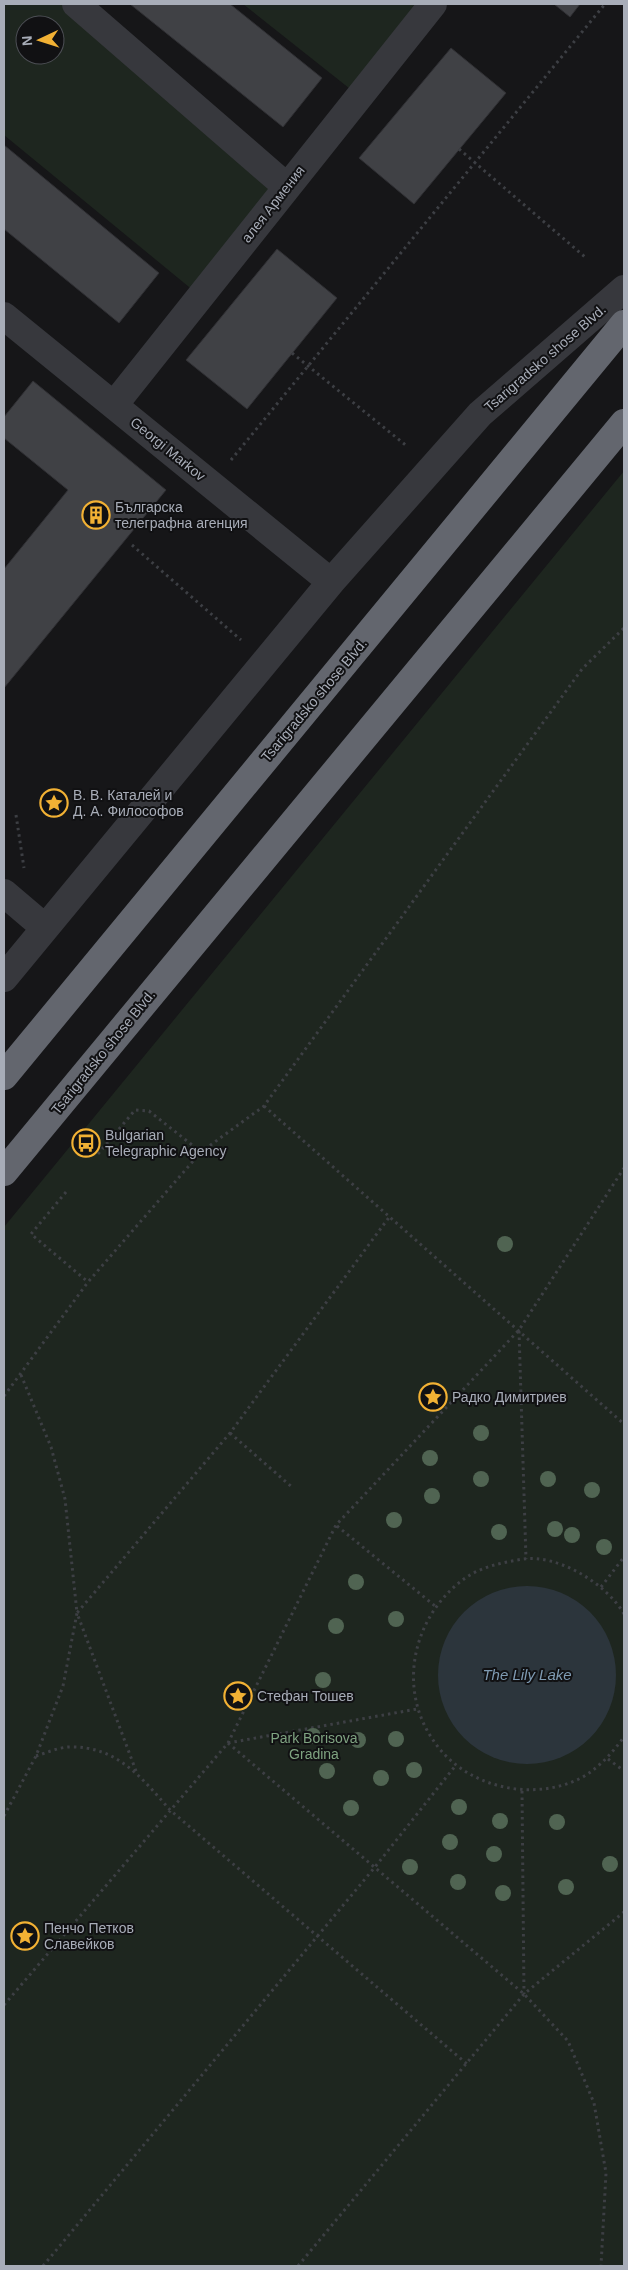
<svg xmlns="http://www.w3.org/2000/svg" width="628" height="2270" font-family="Helvetica,sans-serif">
  <style>
    .green { fill: #1e261f; fill-rule: evenodd }
    .water { fill: #2c353c }
    .building { fill: #404145; stroke: #303034 }
    .lines { fill: none; stroke-linecap: round; stroke-linejoin: round }
    .path { stroke: #3d3f44; stroke-width: 3; stroke-dasharray: 2.5 4; stroke-linecap: butt }
    .street { stroke: #37383d; stroke-width: 28 }
    .highway { stroke: #63666e; stroke-width: 28 }
    .tree { fill: #506452 }
    .labels { text-anchor: middle; stroke-width: 4; stroke-linejoin: round; paint-order: stroke }
    .street-label { font-size: 14px; fill: #a8adb8; stroke: #111113 }
    .poi-label { font-size: 14px; fill: #a8adb8; stroke: #111113; text-anchor: start }
    .park-label { font-size: 14px; fill: #7fa381; stroke: #111113 }
    .water-label { font-size: 15px; font-style: italic; fill: #7f9bb3; stroke: #111113 }
  </style>
  <rect width="100%" height="100%" fill="#161618"/>
  <path class="green" d="M4,4h72l211,183 -87,109 -196,-161zM25,25h30v30h-30z
    M243,4h190l-74,92z
    M624,471v1795h-620v-1039z"/>
  <path class="water" d="M438 1675a89 89 0 1 1 178 0a89 89 0 1 1-178 0Z"/>
  <path class="building" d="M130,4h100l92,74 -39,49z
    M554,4h26l-10,13z
    M451,48l55,45 -92,111 -55,-46z
    M4,145l155,128 -40,50 -115,-94z
    M277,249l60,49 -90,111 -61,-49z
    M33,381l133,109 -162,198v-119l64,-79 -64,-52v-21z"/>
  <g class="lines">
    <path class="path" d="M459,149l126,108
      M292,353l116,94
      M231,460l374,-456
      M132,545l109,95
      M16,815l8,53
      M264,1106l360,318
      M98,1154l37,-44 14,1 52,41
      M66,1192l-35,42 57,48
      M519,1331l7,228
      M4,1396l84,-114 113,-130 63,-46 318,-437 42,-41
      M230,1433l63,55
      M337,1526l98,80
      M601,1587l23,-30
      M624,1614c-17,-30 -66,-60 -101,-55 -23,4 -45,8 -63,23 -48,38 -62,107 -27,158 31,47 98,63 148,38 18,-10 31,-25 43,-41
      M228,1743l296,251 44,47 26,62 12,70 -5,93
      M228,1743l189,-34
      M36,1756c10,-3 23,-9 34,-9 47,-1 72,31 100,63l297,254
      M608,1759l16,12
      M136,1771l-59,-158 153,-180 160,-217
      M522,1791l2,203
      M4,1816l32,-60 27,-70 14,-73 -12,-114 -14,-52 -30,-72
      M4,2005l224,-262 108,-218 183,-195 105,-162
      M43,2266l332,-399 81,-102
      M298,2266l226,-272 100,-82"/>
    <path class="street" d="M76,4l211,183
      M4,316l327,266
      M114,405l319,-401
      M4,893l40,34
      M4,978l327,-396 149,-168 144,-125"/>
    <path class="highway" d="M4,1076l620,-752
      M4,1172l620,-749"/>
  </g>
  <g class="tree">
    <circle cx="505" cy="1244" r="8"/>
    <circle cx="481" cy="1433" r="8"/>
    <circle cx="430" cy="1458" r="8"/>
    <circle cx="481" cy="1479" r="8"/>
    <circle cx="548" cy="1479" r="8"/>
    <circle cx="592" cy="1490" r="8"/>
    <circle cx="432" cy="1496" r="8"/>
    <circle cx="394" cy="1520" r="8"/>
    <circle cx="555" cy="1529" r="8"/>
    <circle cx="499" cy="1532" r="8"/>
    <circle cx="572" cy="1535" r="8"/>
    <circle cx="604" cy="1547" r="8"/>
    <circle cx="356" cy="1582" r="8"/>
    <circle cx="396" cy="1619" r="8"/>
    <circle cx="336" cy="1626" r="8"/>
    <circle cx="323" cy="1680" r="8"/>
    <circle cx="313" cy="1736" r="8"/>
    <circle cx="396" cy="1739" r="8"/>
    <circle cx="358" cy="1740" r="8"/>
    <circle cx="414" cy="1770" r="8"/>
    <circle cx="327" cy="1771" r="8"/>
    <circle cx="381" cy="1778" r="8"/>
    <circle cx="459" cy="1807" r="8"/>
    <circle cx="351" cy="1808" r="8"/>
    <circle cx="500" cy="1821" r="8"/>
    <circle cx="557" cy="1822" r="8"/>
    <circle cx="450" cy="1842" r="8"/>
    <circle cx="494" cy="1854" r="8"/>
    <circle cx="610" cy="1864" r="8"/>
    <circle cx="410" cy="1867" r="8"/>
    <circle cx="458" cy="1882" r="8"/>
    <circle cx="566" cy="1887" r="8"/>
    <circle cx="503" cy="1893" r="8"/>
  </g>
  <defs>
    <g id="building-ring" transform="scale(1.4375)"><circle r="9.5" fill="#111113" stroke="#f2b134" stroke-width="1.5"/><path d="M-4-6H4V6H1V3H-1V6H-4ZM-2.5-4.3h1.7v1.8h-1.7ZM.8-4.3h1.7v1.8H.8ZM-2.5-1h1.7V.8h-1.7ZM.8-1h1.7V.8H.8Z" fill="#f2b134"/></g>
    <g id="sight-ring" transform="scale(1.4375)"><circle r="9.5" fill="#111113" stroke="#f2b134" stroke-width="1.5"/><path d="M0-6L1.8-2.2L6-1.7L2.9 1.2L3.7 5.4L0 3.3L-3.7 5.4L-2.9 1.2L-6-1.7L-1.8-2.2Z" fill="#f2b134"/></g>
    <g id="bus-ring" transform="scale(1.4375)"><circle r="9.5" fill="#111113" stroke="#f2b134" stroke-width="1.5"/><path d="M-5-6H5V4H4V6H2V4H-2V6H-4V4H-5ZM-3.5-4V0h7V-4ZM-3.5 1.2v1.5H-2V1.2ZM2 1.2v1.5H3.5V1.2Z" fill="#f2b134"/></g>
  </defs>
  <g fill-rule="evenodd">
    <use href="#building-ring" x="96" y="515"/>
    <use href="#sight-ring" x="54" y="803"/>
    <use href="#bus-ring" x="86" y="1143"/>
    <use href="#sight-ring" x="433" y="1397"/>
    <use href="#sight-ring" x="238" y="1696"/>
    <use href="#sight-ring" x="25" y="1936"/>
  </g>
  <g class="labels">
    <g class="street-label">
      <text transform="translate(273 204) rotate(-52)" y="5">алея Армения</text>
      <text transform="translate(545 358) rotate(-41)" y="5">Tsarigradsko shose Blvd.</text>
      <text transform="translate(168 449) rotate(39)" y="5">Georgi Markov</text>
      <text transform="translate(314 700) rotate(-50)" y="5">Tsarigradsko shose Blvd.</text>
      <text transform="translate(103 1052) rotate(-51)" y="5">Tsarigradsko shose Blvd.</text>
    </g>
    <g class="poi-label">
      <text x="115" y="512">Българска<tspan x="115" dy="16">телеграфна агенция</tspan></text>
      <text x="73" y="800">В. В. Каталей и<tspan x="73" dy="16">Д. А. Философов</tspan></text>
      <text x="105" y="1140">Bulgarian<tspan x="105" dy="16">Telegraphic Agency</tspan></text>
      <text x="452" y="1402">Радко Димитриев</text>
      <text x="257" y="1701">Стефан Тошев</text>
      <text x="44" y="1933">Пенчо Петков<tspan x="44" dy="16">Славейков</tspan></text>
    </g>
    <g class="park-label">
      <text x="314" y="1743">Park Borisova<tspan x="314" dy="16">Gradina</tspan></text>
    </g>
    <g class="water-label">
      <text x="527" y="1680">The Lily Lake</text>
    </g>
  </g>
  <rect width="628" height="2270" fill="none" stroke="#a8adb8" stroke-width="10"/>
  <g transform="translate(40 40) rotate(266)"><circle r="24" fill="#111113" stroke="#4d4f55"/>
  <path d="M0-4L9 19L0 12L-9 19Z" fill="#f2b134"/>
  <text y="-8" font-size="14" font-weight="bold" text-anchor="middle" fill="#a8adb8">N</text>
  </g>
</svg>
